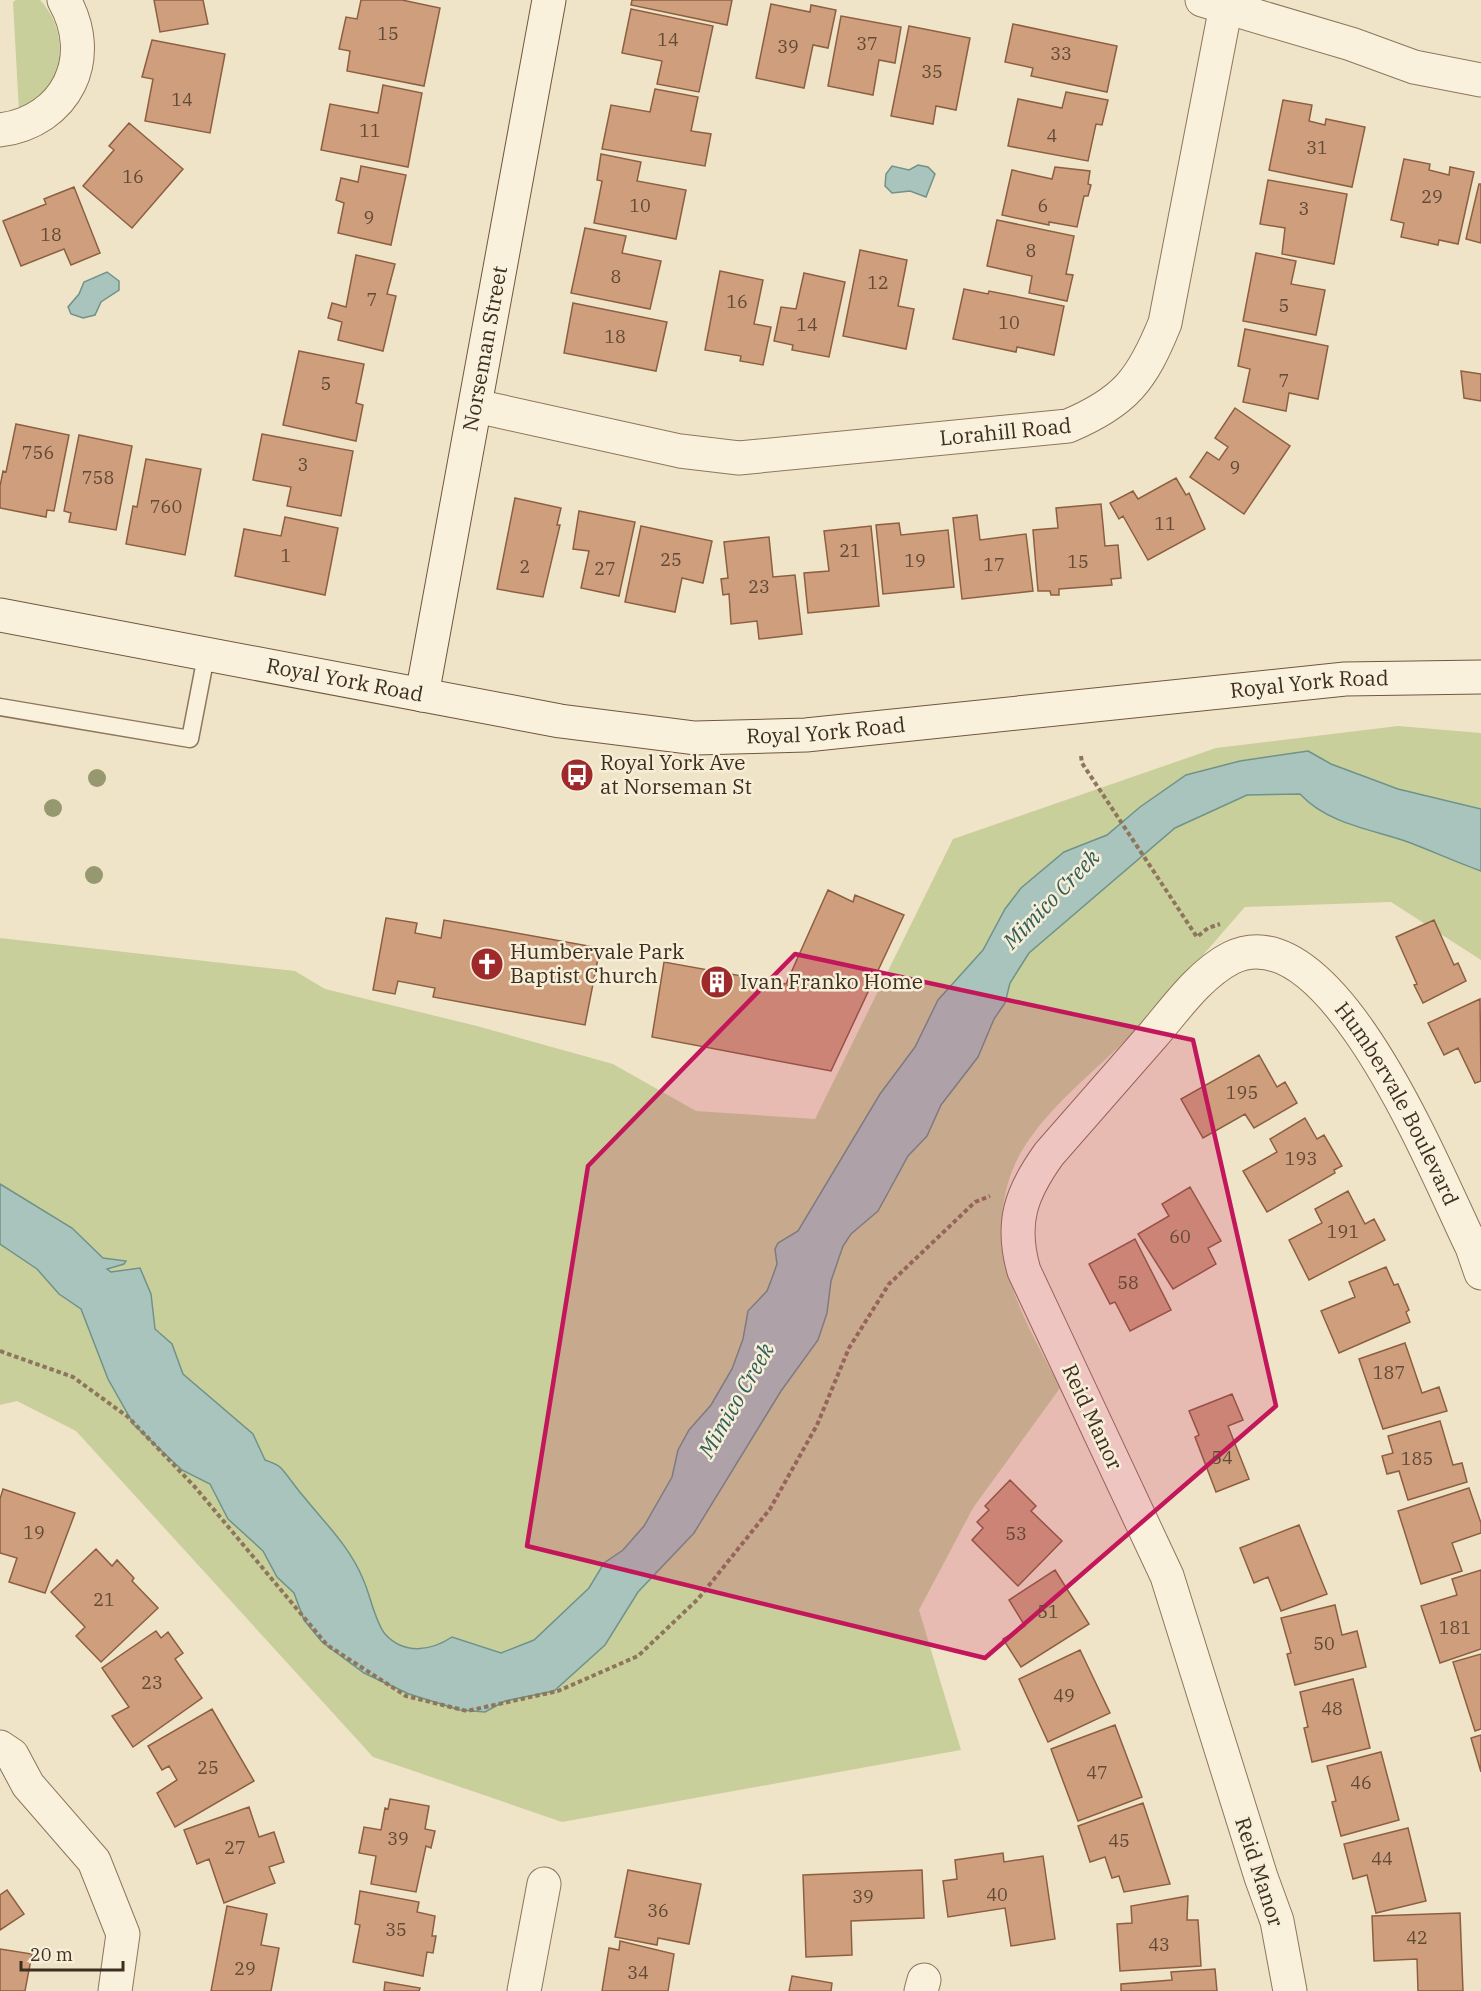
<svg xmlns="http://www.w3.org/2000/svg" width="1481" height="1991" font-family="'IBM Plex Serif',serif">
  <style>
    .green { fill: #c9cf9b }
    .water { fill: #a9c4bc; stroke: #6f938a; stroke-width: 1.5 }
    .building { fill: #cf9f7d; stroke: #8d5f41; stroke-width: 1.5 }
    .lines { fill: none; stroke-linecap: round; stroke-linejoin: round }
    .lane-casing { stroke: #8d765c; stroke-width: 19 }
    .street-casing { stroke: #8d765c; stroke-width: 35 }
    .secondary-casing { stroke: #6f573f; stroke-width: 35 }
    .path { stroke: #8d765c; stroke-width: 4; stroke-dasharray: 4.5 3; stroke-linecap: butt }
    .lane { stroke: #faf1dc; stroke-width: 16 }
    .street { stroke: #faf1dc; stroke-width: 33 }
    .secondary { stroke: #faf1dc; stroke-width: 33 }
    .tree { fill: #96986f }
    .marked { fill: #c2185b; fill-opacity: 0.2; stroke: #c2185b; stroke-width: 4.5; stroke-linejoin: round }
    .labels { text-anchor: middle; stroke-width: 5; stroke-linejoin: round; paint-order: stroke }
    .number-label { font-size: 18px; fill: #624a37 }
    .street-label { font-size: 21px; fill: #3d2e20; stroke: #f7eed8 }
    .poi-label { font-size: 21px; fill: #3d2e20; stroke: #f7eed8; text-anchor: start }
    .water-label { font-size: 22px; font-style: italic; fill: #2f5d5a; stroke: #f7eed8 }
  </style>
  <rect width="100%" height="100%" fill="#f0e4c8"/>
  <path class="green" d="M16,0h24c26,27 27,72 -1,98 -6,6 -14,10 -20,14l-6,-110z
    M1398,726l83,7v227l-90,-58 -146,5c-37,42 -73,85 -112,126 -40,41 -105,88 -123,144 -9,25 -10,61 -4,86 9,45 34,85 54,125l-87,120 -54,102 42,140 -399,72 -189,-65 -297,-326 -59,-30 -17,4v-467l295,33 30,18 152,37 136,38 83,47 119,8 138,-280 263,-91z"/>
  <path class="water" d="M918,165l10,2 7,7 -9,23 -16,-6 -18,2 -7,-7 1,-12 6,-8 17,4z
    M107,272l12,9v9l-18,12 -6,13 -12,3 -12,-4 -3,-7 11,-13 5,-12z
    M1308,751l23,13 67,25 83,20v62c-25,-9 -49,-20 -73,-29 -38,-13 -80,-18 -108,-48l-53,1 -72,33 -146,125 -19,30 -5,20 -11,16 -16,38 -37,48 -14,31 -19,20 -30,55 -27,23 -8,12 -12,35 -4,32 -9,27 -37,51 -87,142 -56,59 -33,53 -51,46 -49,10 -20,11 -25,-2 -51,-16 -45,-21 -42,-31 -18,-22 -10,-27 -17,-16 -14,-26 -35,-32 -18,-35 -28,-14 -48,-45 -26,-46 -27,-70 -22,-15 -22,-25 -37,-25v-60l72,44 31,30 23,3 -2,3 -17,5 4,3 29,-4 11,26 4,35 17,15 11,30 70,60 12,26c5,2 12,4 16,8 8,9 15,20 23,29 21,26 46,50 59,82 7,15 12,43 22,55 19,21 46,17 67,3l49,16 33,-13 55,-52 15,-25 19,-13 21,-24 28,-49 6,-27 11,-20 22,-25 21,-36 11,-30 5,-28 19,-20 5,-13 5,-14 -2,-15 3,-6 20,-12 82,-137 35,-47 23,-47 45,-50 22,-41 16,-21 43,-36 43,-17 33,-28 46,-32 54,-14z"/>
  <path class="building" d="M154,0h49l5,24 -48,8z
    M361,0h41l38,8 -16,78 -77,-15 3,-20 -11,-2 7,-32 11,2z
    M632,0h100l-5,25 -96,-20z
    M771,4l39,8 1,-7 25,5 -8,38 -15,-3 -9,43 -48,-10z
    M631,9l82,17 -14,66 -42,-8 5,-23 -40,-8z
    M841,16l60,11 -6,36 -16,-3 -6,35 -45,-9z
    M1013,24l104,22 -10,46 -76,-16 2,-8 -28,-6z
    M909,26l61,12 -14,72 -20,-4 -3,18 -42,-8z
    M152,40l73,14 -15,79 -65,-12 8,-42 -11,-2z
    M383,85l39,8 -14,74 -87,-17 9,-46 48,9z
    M655,89l43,8 -7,34 20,3 -6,32 -103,-17 9,-44 39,7z
    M1066,92l42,8 -6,25 -6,-1 -8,37 -80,-15 10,-47 44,9z
    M1283,100l29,5 -3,16 16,4 1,-6 39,8 -13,60 -83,-17z
    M129,123l54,46 -51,59 -49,-42 31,-36 -5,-4z
    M601,154l40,8 -4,19 49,9 -10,49 -82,-16 8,-42 -5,-1z
    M1404,159l26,5 -1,6 20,5 1,-8 24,5 -16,72 -19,-4 -1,5 -37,-8 3,-14 -13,-3z
    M361,166l45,9 -15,70 -53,-12 6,-30 -8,-3 5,-22 17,4z
    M1055,167l35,4 -2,13 3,1 -3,11h-4l-7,31 -28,-5v3l-47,-10 10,-45 40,9z
    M1268,180l79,14 -13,70 -52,-10 3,-26 -25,-4z
    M1479,184h2v59l-15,-4z
    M74,187l26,66 -29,12 -7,-16 -43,17 -18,-45 43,-17 -2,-5z
    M997,220l77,16 -8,38 7,1 -6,26 -38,-8 3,-17 -45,-10z
    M585,228l41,8 -4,17 39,8 -11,48 -79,-16z
    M860,250l47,10 -9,46 16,3 -8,40 -63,-13z
    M1256,253l40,8 -5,23 34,6 -9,45 -73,-14z
    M356,255l39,9 -8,30 9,2 -13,55 -45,-11 4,-18 -14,-4 4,-15 14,4z
    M720,271l43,9 -9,44 17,3 -8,38 -23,-4 1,-5 -36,-6z
    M804,273l41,9 -16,75 -37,-7 1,-5 -19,-4 7,-34 15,2z
    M964,289l24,5 1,-3 75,15 -10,49 -37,-8 -1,5 -63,-13z
    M573,303l94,19 -11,49 -92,-18z
    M1245,329l83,17 -10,53 -29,-6 -3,18 -43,-9 7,-33 -12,-3z
    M299,351l65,13 -8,39 7,2 -7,36 -73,-16z
    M1461,371l20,3v27l-17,-3z
    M1235,408l55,38 -46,68 -54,-37 17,-25 12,8 9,-13 -13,-9z
    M16,424l53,11 -15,76 -7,-1 -1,7 -46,-9v-22l3,-15 3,1z
    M262,434l91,17 -12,65 -54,-10 4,-19 -38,-7z
    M79,435l53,11 -16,84 -47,-8 2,-9 -7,-2z
    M146,459l55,10 -16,86 -59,-11 7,-38 4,1z
    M1176,478l10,17 3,-2 16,36 -57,31 -25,-44 -4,3 -9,-16 23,-12 5,8z
    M515,498l46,10 -4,17h3l-17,72 -46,-8z
    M1101,504l4,42 13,-1 3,33 -10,1 1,6 -53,4v6h-8l-1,-4h-12l-5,-61 25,-2 -2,-20z
    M579,511l56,11 -16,74 -38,-8 8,-37 -16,-2z
    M977,515l3,25 46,-6 7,57 -71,8 -9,-81z
    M285,517l53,11 -13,67 -90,-19 9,-47 37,7z
    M899,523l2,12 47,-5 6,57 -71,7 -7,-69z
    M641,526l71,15 -9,42 -21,-5 -7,34 -50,-10z
    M871,526l8,80 -71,7 -4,-40 25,-2 -5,-40z
    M769,537l4,40 22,-2 7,59 -43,5 -2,-18 -26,3 -2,-30 -6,1 -2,-16 7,-1 -4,-36z
    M828,890l25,12 2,-7 49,20 -73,156 -179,-34 12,-75 122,22z
    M386,918l31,5 -2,10 26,5 3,-18 156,28 -15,77 -152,-28 2,-9 -37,-7 -3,13 -22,-4z
    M1434,920l20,45 4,-2 8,18 -43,22 -9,-18 3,-1 -21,-47z
    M1480,999l1,82 -6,2 -17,-35 -14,7 -16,-32z
    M1259,1055l18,32 8,-5 12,21 -43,25 -9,-14 -42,24 -22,-39z
    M1305,1118l12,21 7,-4 18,31 -8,4 1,3 -68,39 -24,-41 34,-19 -7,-13z
    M1190,1187l31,54 -13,7 8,16 -43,25 -35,-55 31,-18 -7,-12z
    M1348,1191l17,33 9,-5 11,21 -76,40 -20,-40 33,-17 -7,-14z
    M1135,1239l36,71 -41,21 -15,-29 -5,2 -21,-40z
    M1386,1267l8,18 4,-1 11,26 -3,2 4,10 -71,31 -18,-42 34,-14 -6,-15z
    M1405,1343l17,50 17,-6 8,24 -64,18 -24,-70z
    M1232,1394l11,26 -15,6 21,53 -33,13 -21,-55 4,-2 -10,-24z
    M1440,1421l13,44 9,-2 5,19 -59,18 -9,-29 -12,3 -5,-18 11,-3 -5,-17z
    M1010,1480l26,26 -5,5 31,30 -44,45 -46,-46 11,-12 -6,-6 12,-12 -4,-4z
    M1469,1488l12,35v10l-29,10 10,28 -41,13 -23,-73z
    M3,1489l72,24 -30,80 -36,-11 8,-24 -17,-5v-54z
    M1299,1525l28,69 -46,17 -13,-34 -14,6 -14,-35z
    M96,1549l16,17 5,-6 17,18 -2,3 26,27 -57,54 -25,-26 9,-9 -34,-35z
    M1055,1570l34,54 -68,43 -18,-28 22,-13 -16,-26z
    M1481,1570v79l-41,14 -19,-57 36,-11 -5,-16z
    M1335,1605l7,30 15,-4 9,36 -71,18 -8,-31 4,-1 -10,-35z
    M156,1631l5,7 7,-6 15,21 -8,6 27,39 -69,49 -21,-31 17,-9 -27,-39z
    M1080,1650l30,63 -62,29 -29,-63z
    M1481,1654v75l-6,2 -22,-69z
    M1353,1679l17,69 -58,14 -8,-34 4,-1 -8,-35z
    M212,1709l42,72 -79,46 -18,-34 20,-13 -8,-14 -7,4 -14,-24z
    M1115,1725l27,72 -64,24 -27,-72z
    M1481,1735v37l-10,-34z
    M1381,1752l18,68 -58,16 -9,-34 4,-1 -9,-35z
    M390,1799l39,7 -4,23 10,2 -4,17 -5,-2 -10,46 -45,-8 5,-28 -17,-3 5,-26 17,3 4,-22 3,1z
    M1143,1803l27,81 -46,8 -5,-16 -7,2 -7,-21 -15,5 -12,-36z
    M249,1807l10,30 15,-5 10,30 -15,5 6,16 -51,20 -15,-44 -12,5 -13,-34z
    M1408,1828l18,73 -50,12 -9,-38 -14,4 -9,-35z
    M1003,1853l1,9 39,-6 12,83 -44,7 -6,-38 -57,9 -5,-36 14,-2 -2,-19z
    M628,1870l73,14 -12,60 -31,-6 -1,7 -42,-8z
    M922,1870l2,48 -73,3 1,34 -46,2 -3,-82z
    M7,1890l17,24 -24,16v-35z
    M360,1891l59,11 -2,10 18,4 -3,20h4l-3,17 -6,-1 -4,24 -70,-14 7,-37 -5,-1z
    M1188,1896l-1,24h11l3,46 -81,5 -3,-47 15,-1 -1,-17z
    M227,1906l40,8 -6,31 18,3 -8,43h-60z
    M1460,1913l3,78h-45l-1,-32 -43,2 -2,-45z
    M620,1941l54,13 -6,37h-66l7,-43 10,2z
    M0,1949l32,5 -7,37h-25z
    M1215,1969l2,22h-96v-7l51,-4 -1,-8z
    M792,1976l40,7 -1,8h-42z
    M385,1982l35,6 -1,3h-35z"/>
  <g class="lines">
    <g class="lane-casing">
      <path id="lane" d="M0,707l190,32 16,-83"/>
    </g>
    <g class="street-casing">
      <g id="street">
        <path d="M1202,0l149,44 63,23 67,13"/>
        <path d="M0,130c67,-9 97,-72 64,-130"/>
        <path id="s1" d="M476,406l204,45 59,7 329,-32c57,-24 74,-46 97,-103l61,-317"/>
        <path d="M0,1747l12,8 16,30 66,76 29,73 -8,57"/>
        <path d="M524,1991l20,-107"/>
        <path d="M921,1991l3,-11"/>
        <path id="s2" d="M1290,1991l-13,-70 -16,-44 -94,-301 -143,-305c-14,-48 -3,-78 25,-117 35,-40 70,-80 105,-120 22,-26 46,-60 77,-76 102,-50 208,223 241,289l9,26"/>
      </g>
    </g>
    <g class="secondary-casing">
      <g id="secondary">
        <path id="s3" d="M0,615l560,106 135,17 111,-3 539,-56 136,-2"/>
        <path id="s4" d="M422,695l127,-695"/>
      </g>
    </g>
    <path class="path" d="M1081,756l1,7 115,174 11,-9 12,-4
      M0,1351l73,26 55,40 67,70 132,158 79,51 61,15 91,-20 80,-35 60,-57 72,-90 47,-84 32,-77 40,-64 86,-82 15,-6"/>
    <use href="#lane" class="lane"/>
    <use href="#street" class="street"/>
    <use href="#secondary" class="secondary"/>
  </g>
  <g class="tree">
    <circle cx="97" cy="778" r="9"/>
    <circle cx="53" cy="808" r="9"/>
    <circle cx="94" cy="875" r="9"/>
  </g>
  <path class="marked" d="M795,954l398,86 83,366 -291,252 -458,-112 61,-380z"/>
  <defs>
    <g id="bus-disc" transform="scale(1.725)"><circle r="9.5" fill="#9e2a2b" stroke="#f7eed8"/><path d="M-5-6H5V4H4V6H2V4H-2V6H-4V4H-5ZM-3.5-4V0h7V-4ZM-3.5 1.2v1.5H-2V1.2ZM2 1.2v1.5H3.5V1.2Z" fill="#fff"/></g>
    <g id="church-disc" transform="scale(1.725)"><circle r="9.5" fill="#9e2a2b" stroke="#f7eed8"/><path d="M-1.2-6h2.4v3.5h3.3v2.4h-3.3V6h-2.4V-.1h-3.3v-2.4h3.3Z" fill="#fff"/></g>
    <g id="building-disc" transform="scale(1.725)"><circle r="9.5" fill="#9e2a2b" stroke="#f7eed8"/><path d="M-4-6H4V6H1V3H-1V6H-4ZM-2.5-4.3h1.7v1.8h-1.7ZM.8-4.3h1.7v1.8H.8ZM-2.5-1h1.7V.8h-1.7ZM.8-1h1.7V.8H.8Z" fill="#fff"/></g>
  </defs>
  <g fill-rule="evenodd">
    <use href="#bus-disc" x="577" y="775"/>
    <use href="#church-disc" x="487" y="964"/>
    <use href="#building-disc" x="717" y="982"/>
  </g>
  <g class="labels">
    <g class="number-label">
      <text x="388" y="40">15</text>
      <text x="668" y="46">14</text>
      <text x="867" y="50">37</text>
      <text x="788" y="53">39</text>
      <text x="1061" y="60">33</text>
      <text x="932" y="78">35</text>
      <text x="182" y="106">14</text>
      <text x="370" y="137">11</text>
      <text x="1052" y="142">4</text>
      <text x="1317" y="154">31</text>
      <text x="133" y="183">16</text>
      <text x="1432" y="203">29</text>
      <text x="640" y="212">10</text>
      <text x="1043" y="212">6</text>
      <text x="1304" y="215">3</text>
      <text x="369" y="224">9</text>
      <text x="51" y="241">18</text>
      <text x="1031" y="257">8</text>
      <text x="616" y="283">8</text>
      <text x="878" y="289">12</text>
      <text x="372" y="306">7</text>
      <text x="737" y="308">16</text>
      <text x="1284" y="312">5</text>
      <text x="1009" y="329">10</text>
      <text x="807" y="331">14</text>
      <text x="615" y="343">18</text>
      <text x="1284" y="387">7</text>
      <text x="326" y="390">5</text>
      <text x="38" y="459">756</text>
      <text x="303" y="471">3</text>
      <text x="1235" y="474">9</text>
      <text x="98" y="484">758</text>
      <text x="166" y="513">760</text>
      <text x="1165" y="530">11</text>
      <text x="850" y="557">21</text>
      <text x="286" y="562">1</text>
      <text x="671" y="566">25</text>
      <text x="915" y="567">19</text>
      <text x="1078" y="568">15</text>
      <text x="994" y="571">17</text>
      <text x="525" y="573">2</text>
      <text x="605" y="575">27</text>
      <text x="759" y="593">23</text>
      <text x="1242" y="1099">195</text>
      <text x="1301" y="1165">193</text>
      <text x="1343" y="1238">191</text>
      <text x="1180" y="1243">60</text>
      <text x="1128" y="1289">58</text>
      <text x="1389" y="1379">187</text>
      <text x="1222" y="1464">54</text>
      <text x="1417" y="1465">185</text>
      <text x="34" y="1539">19</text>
      <text x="1016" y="1540">53</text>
      <text x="104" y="1606">21</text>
      <text x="1048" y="1618">51</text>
      <text x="1455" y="1634">181</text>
      <text x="1324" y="1650">50</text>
      <text x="152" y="1689">23</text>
      <text x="1064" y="1702">49</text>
      <text x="1332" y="1715">48</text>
      <text x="208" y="1774">25</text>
      <text x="1097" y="1779">47</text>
      <text x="1361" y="1789">46</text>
      <text x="398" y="1845">39</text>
      <text x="1119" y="1847">45</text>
      <text x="235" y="1854">27</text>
      <text x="1382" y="1865">44</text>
      <text x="997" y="1901">40</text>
      <text x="863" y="1903">39</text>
      <text x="658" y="1917">36</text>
      <text x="396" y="1936">35</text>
      <text x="1417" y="1944">42</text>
      <text x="1159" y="1951">43</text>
      <text x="245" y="1975">29</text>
      <text x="638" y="1979">34</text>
    </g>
    <g class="street-label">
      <text dy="7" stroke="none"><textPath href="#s4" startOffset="352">Norseman Street</textPath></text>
      <text dy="7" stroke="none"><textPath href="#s1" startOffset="536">Lorahill Road</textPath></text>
      <text dy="7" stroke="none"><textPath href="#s3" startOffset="351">Royal York Road</textPath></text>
      <text dy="7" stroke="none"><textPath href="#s3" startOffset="1323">Royal York Road</textPath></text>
      <text dy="7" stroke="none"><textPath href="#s3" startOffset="837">Royal York Road</textPath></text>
      <text dy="7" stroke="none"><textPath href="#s2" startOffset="1406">Humbervale Boulevard</textPath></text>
      <text transform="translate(1092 1417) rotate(65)" y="7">Reid Manor</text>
      <text transform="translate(1259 1872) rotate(72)" y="7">Reid Manor</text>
    </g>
    <g class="poi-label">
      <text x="600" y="770">Royal York Ave<tspan x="600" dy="24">at Norseman St</tspan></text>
      <text x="510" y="959">Humbervale Park<tspan x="510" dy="24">Baptist Church</tspan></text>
      <text x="740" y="989">Ivan Franko Home</text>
    </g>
    <g class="water-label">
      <text transform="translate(1051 899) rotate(-46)" y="8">Mimico Creek</text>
      <text transform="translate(736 1400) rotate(-60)" y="8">Mimico Creek</text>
    </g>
  </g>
  <path d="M21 1961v9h102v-9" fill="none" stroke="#3d2e20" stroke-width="3"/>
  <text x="30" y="1961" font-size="18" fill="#3d2e20" stroke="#f7eed8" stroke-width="4.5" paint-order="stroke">20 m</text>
</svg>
